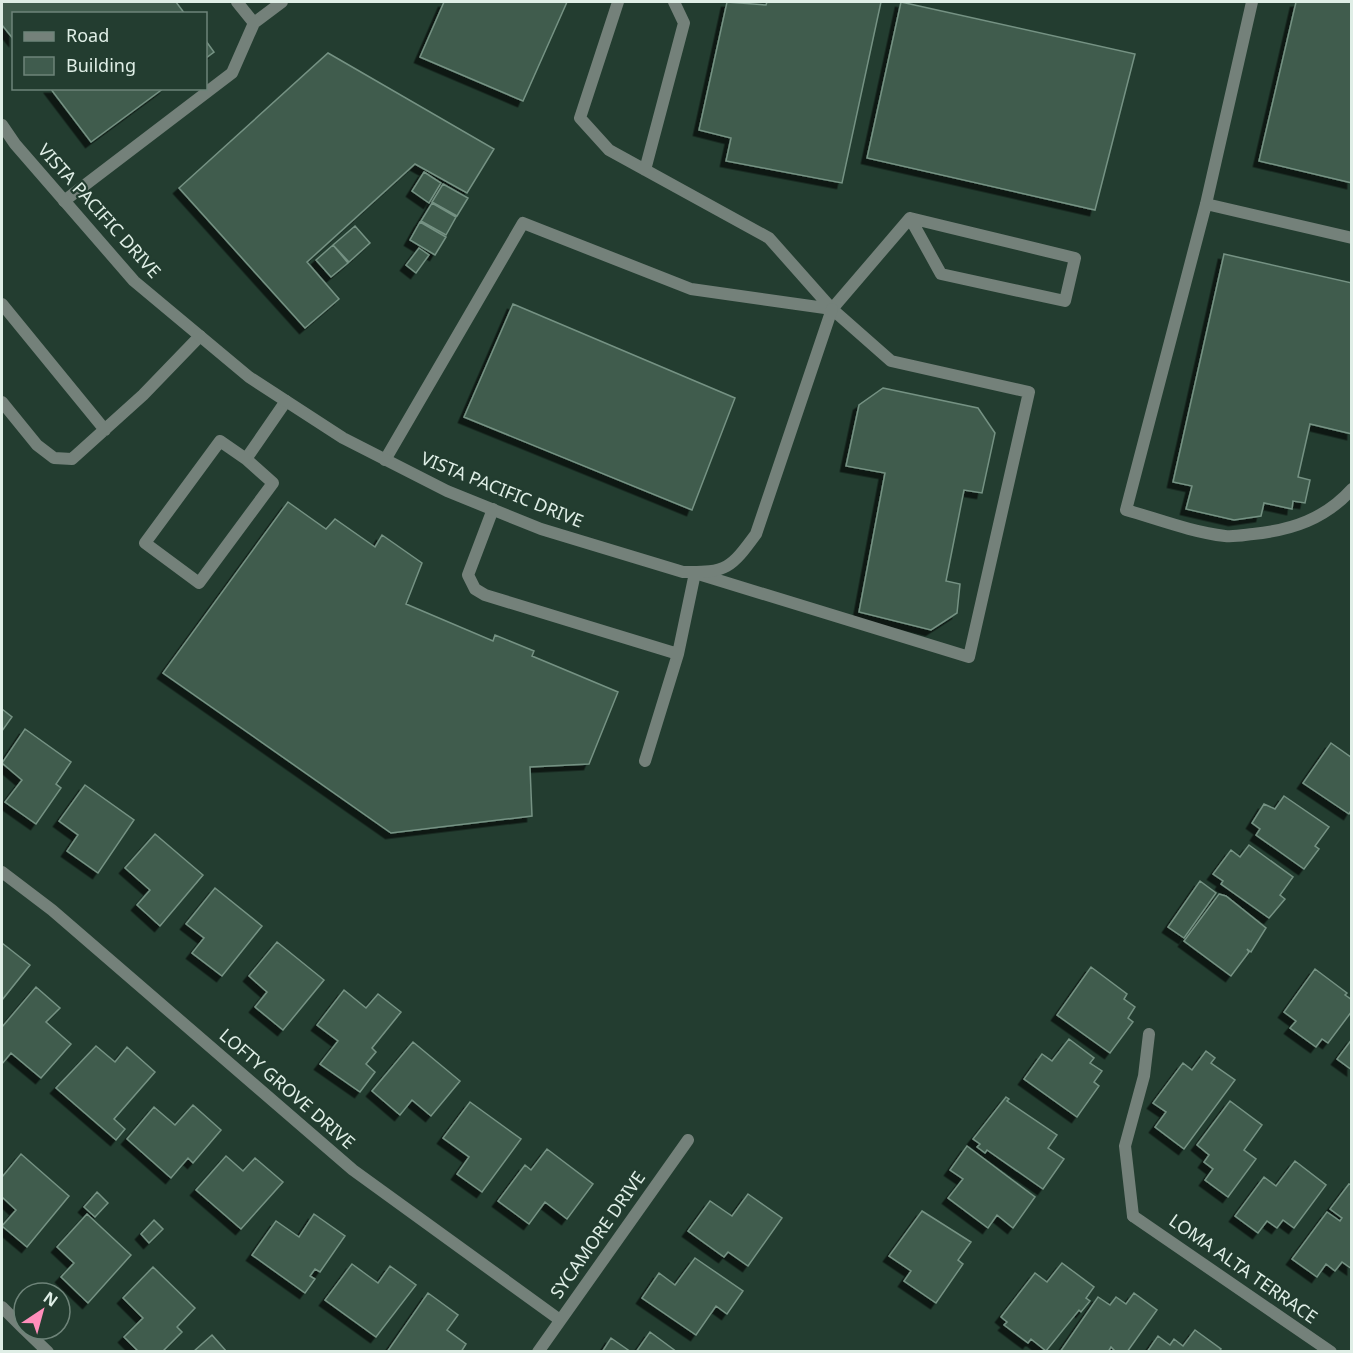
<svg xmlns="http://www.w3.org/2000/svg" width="1353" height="1353" font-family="'Noto Sans',sans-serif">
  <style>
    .building { fill: #405c4e; stroke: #759283; stroke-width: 1.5; filter: url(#shadow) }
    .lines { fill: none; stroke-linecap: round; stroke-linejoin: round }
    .service { stroke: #74817a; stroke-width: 12 }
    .minor { stroke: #74817a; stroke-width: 12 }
    .labels { text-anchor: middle; stroke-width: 4.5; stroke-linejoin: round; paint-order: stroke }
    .street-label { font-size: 18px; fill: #dfeee6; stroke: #233d30 }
  </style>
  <defs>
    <filter id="shadow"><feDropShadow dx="-5.5" dy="5.5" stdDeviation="0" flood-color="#0009"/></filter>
  </defs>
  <rect width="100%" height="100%" fill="#233d30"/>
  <path class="building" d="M2,2h174l9,12h-171v26l-12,-15z
    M444,2h123l-44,99 -103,-44z
    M727,2l39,3 1,-3h114l-39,181 -116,-22 5,-23 -32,-8z
    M901,2l234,52 -40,156 -228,-52z
    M1296,2h56v181l-93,-22z
    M206,41l8,11 -8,6z
    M328,53l166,96 -27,44 -52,-29 -108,98 32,37 -34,29 -126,-140z
    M50,88h114l-73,54z
    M424,172l17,11 -12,20 -17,-12z
    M443,184l25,14 -11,18 -25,-14z
    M432,203l24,14 -10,18 -25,-14z
    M420,222l26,15 -11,18 -25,-15z
    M355,226l15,17 -21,19 -16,-17z
    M333,245l15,18 -17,14 -15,-17z
    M419,248l10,7 -13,18 -10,-8z
    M1224,254l128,29v151l-42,-10 -12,53 12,3 -5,23 -12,-2 -1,8 -28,-6 -3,13 -27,4 -48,-11 6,-23 -19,-4z
    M513,304l222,94 -43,112 -228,-93z
    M883,388l95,20 17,25 -13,60 -18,-3 -18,91 14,3 -3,29 -26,17 -72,-18 26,-139 -39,-7 13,-61z
    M288,502l38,27 9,-10 40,28 7,-12 40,28 -16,41 87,37 2,-6 39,16 -2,5 86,36 -29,72 -59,3 2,49 -141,17 -228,-160z
    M2,709l10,8 -10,14z
    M25,729l46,33 -15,22 5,4 -25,36 -31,-22 17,-22 -20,-17z
    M1331,743l21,15v51l-3,5 -46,-31z
    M85,785l49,35 -36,53 -31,-22 11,-16 -19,-14z
    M1284,796l45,31 -14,19 4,3 -15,20 -48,-34 4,-6 -8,-6 12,-19 11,5z
    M155,834l48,41 -43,51 -23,-21 13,-15 -25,-22z
    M1249,845l44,32 -13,18 5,4 -16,19 -48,-34 2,-3 -10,-7 18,-24 9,7z
    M1200,881l16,12 -32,45 -16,-11z
    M215,888l47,38 -40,50 -30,-23 12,-15 -18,-14z
    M1219,894l7,2 40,32 -15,24 -4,-3 2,3 -18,24 -47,-35z
    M277,942l47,38 -41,50 -28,-23 12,-15 -18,-16z
    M2,943l28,22 -28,35z
    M1091,967l36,27 -3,5 11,8 -7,11 5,4 -23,31 -53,-38z
    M1315,969l32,24 -2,2 7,5v11l-24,32 -6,-4 -6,8 -26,-19 6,-7 -12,-9z
    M36,987l24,21 -14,14 25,22 -30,34 -30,-25 -9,11v-37z
    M344,990l22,18 12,-14 23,18 -29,36 4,4 -10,12 9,8 -15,20 -40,-28 18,-23 -21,-16z
    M1069,1039l25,19 -4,5 12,8 -8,11 5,4 -22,31 -53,-38 18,-25 10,7z
    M1352,1039v31l-15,-11z
    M413,1042l47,39 -29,35 -19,-16 -12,15 -28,-24z
    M96,1046l19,16 12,-15 28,25 -41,47 11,10 -9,11 -60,-52z
    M1206,1051l9,7 -4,5 24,17 -51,69 -29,-22 11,-15 -13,-9 30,-40 9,7z
    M1006,1097l3,2 -2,2 50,34 -9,13 16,11 -21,30 -56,-39 -2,3 -8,-6 3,-3 -7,-5z
    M1230,1101l32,24 -18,25 12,9 -28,38 -23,-17 8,-11 -9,-7 5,-7 -12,-10z
    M470,1102l51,37 -39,53 -25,-18 12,-17 -26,-19z
    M193,1105l28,25 -28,33 -5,-5 -17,20 -44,-39 27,-32 21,18z
    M967,1146l68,51 -22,31 -16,-13 -9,13 -40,-30 15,-19 -13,-9z
    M547,1149l46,35 -26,35 -22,-17 -16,22 -31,-23 27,-36 6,5z
    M21,1154l48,42 -42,51 -25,-21 14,-16 -14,-13v-20z
    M226,1156l17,15 12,-13 28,24 -42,47 -45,-39z
    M1295,1161l31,24 -32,43 -11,-8 -6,8 -10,-7 -9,12 -23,-17 29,-39 12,9z
    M1349,1184l3,1v84l-10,-7 -7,9 -9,-7 -9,13 -25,-18 35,-47 13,9 2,-3 -12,-9z
    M97,1192l11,11 -13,14 -11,-10z
    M748,1194l34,24 -34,48 -20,-14 -4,5 -36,-26 22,-30 22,15z
    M922,1211l49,31 -13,18 5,4 -27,39 -32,-22 7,-10 -22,-15z
    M87,1214l44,41 -43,48 -27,-26 13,-14 -17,-16z
    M314,1214l31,22 -25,36 -5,-3 -5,7 5,3 -10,14 -53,-38 24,-34 23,16z
    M154,1220l9,9 -14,14 -8,-9z
    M695,1258l48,33 -16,23 -11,-8 -20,29 -54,-37 17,-25 16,12z
    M1062,1263l32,24 -8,11 4,3 -9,11 -2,-2 -33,41 -15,-12 -3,4 -24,-18 3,-3 -6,-5 34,-44 12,9z
    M352,1264l26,19 12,-17 26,19 -40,52 -51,-37z
    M153,1267l42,41 -18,19 5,5 -20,20h-23l-15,-15 19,-19 -20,-20z
    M428,1293l30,22 -11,15 19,14 -5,8h-74z
    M1134,1293l23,17 -30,42h-11l-5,-5 -3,5h-48l38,-55 12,8 6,-8 10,7z
    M1195,1330l26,19 -2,3h-72l11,-16 12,9 4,-6 9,7z
    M650,1332l27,20h-41z
    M212,1335l15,17h-34z
    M611,1338l20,14h-29z"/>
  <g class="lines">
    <path class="service" d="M237,2l17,21
      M1252,2l-46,202 -80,306c32,9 65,22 99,26 9,1 19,-1 28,-2 39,-4 72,-15 99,-45
      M645,170l39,-147 -10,-21
      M64,201l168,-128 22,-50 28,-21
      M1206,204l146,34
      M2,304l103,126
      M832,309l78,-91 165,40 -10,43 -124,-27 -31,-56
      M2,402l35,43 17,13 18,1 71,-64 57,-59
      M246,459l27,24 -74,100 -54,-40 75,-102 26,18 40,-58
      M385,460l138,-237 168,66 141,20
      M493,509l-25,66 7,14 10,6 193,59 17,-81 274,84 60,-265 -138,-31 -59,-52 -63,-71 -160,-88 -29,-32 38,-116
      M645,761l33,-107
      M1133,1216l-8,-70 19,-70 5,-42"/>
    <path class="minor" d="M2,125l13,19 119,137 115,96 94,61 104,53 94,38 142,43c44,1 48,-4 73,-38l76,-225
      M2,872l50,38 301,260 207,150
      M1133,1216l198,136
      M2,1307l22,22
      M24,1329l24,23
      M538,1352l150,-212"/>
  </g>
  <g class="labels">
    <g class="street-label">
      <text transform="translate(99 211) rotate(48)" y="6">VISTA PACIFIC DRIVE</text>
      <text transform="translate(502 490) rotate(22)" y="6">VISTA PACIFIC DRIVE</text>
      <text transform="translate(287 1089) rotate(41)" y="6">LOFTY GROVE DRIVE</text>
      <text transform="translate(598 1235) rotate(-55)" y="6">SYCAMORE DRIVE</text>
      <text transform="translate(1243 1269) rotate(35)" y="6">LOMA ALTA TERRACE</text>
    </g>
  </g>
  <rect width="1353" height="1353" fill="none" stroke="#dfeee6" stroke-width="6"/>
  <rect x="12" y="12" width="195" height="78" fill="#233d30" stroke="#6e8479" stroke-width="1.5"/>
  <rect x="24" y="32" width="30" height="9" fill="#74817a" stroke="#6e8479" stroke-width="1.5"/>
  <text x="66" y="42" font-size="18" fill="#dfeee6">Road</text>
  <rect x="24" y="57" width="30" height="18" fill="#405c4e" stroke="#6e8479" stroke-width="1.5"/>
  <text x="66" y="72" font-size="18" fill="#dfeee6">Building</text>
  <g transform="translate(42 1311) rotate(36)"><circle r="28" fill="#233d30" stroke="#6e8479" stroke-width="1.5"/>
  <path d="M0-4.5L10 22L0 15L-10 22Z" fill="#ff8ebb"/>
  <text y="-9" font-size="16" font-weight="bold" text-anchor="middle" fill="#dfeee6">N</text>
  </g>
</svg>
